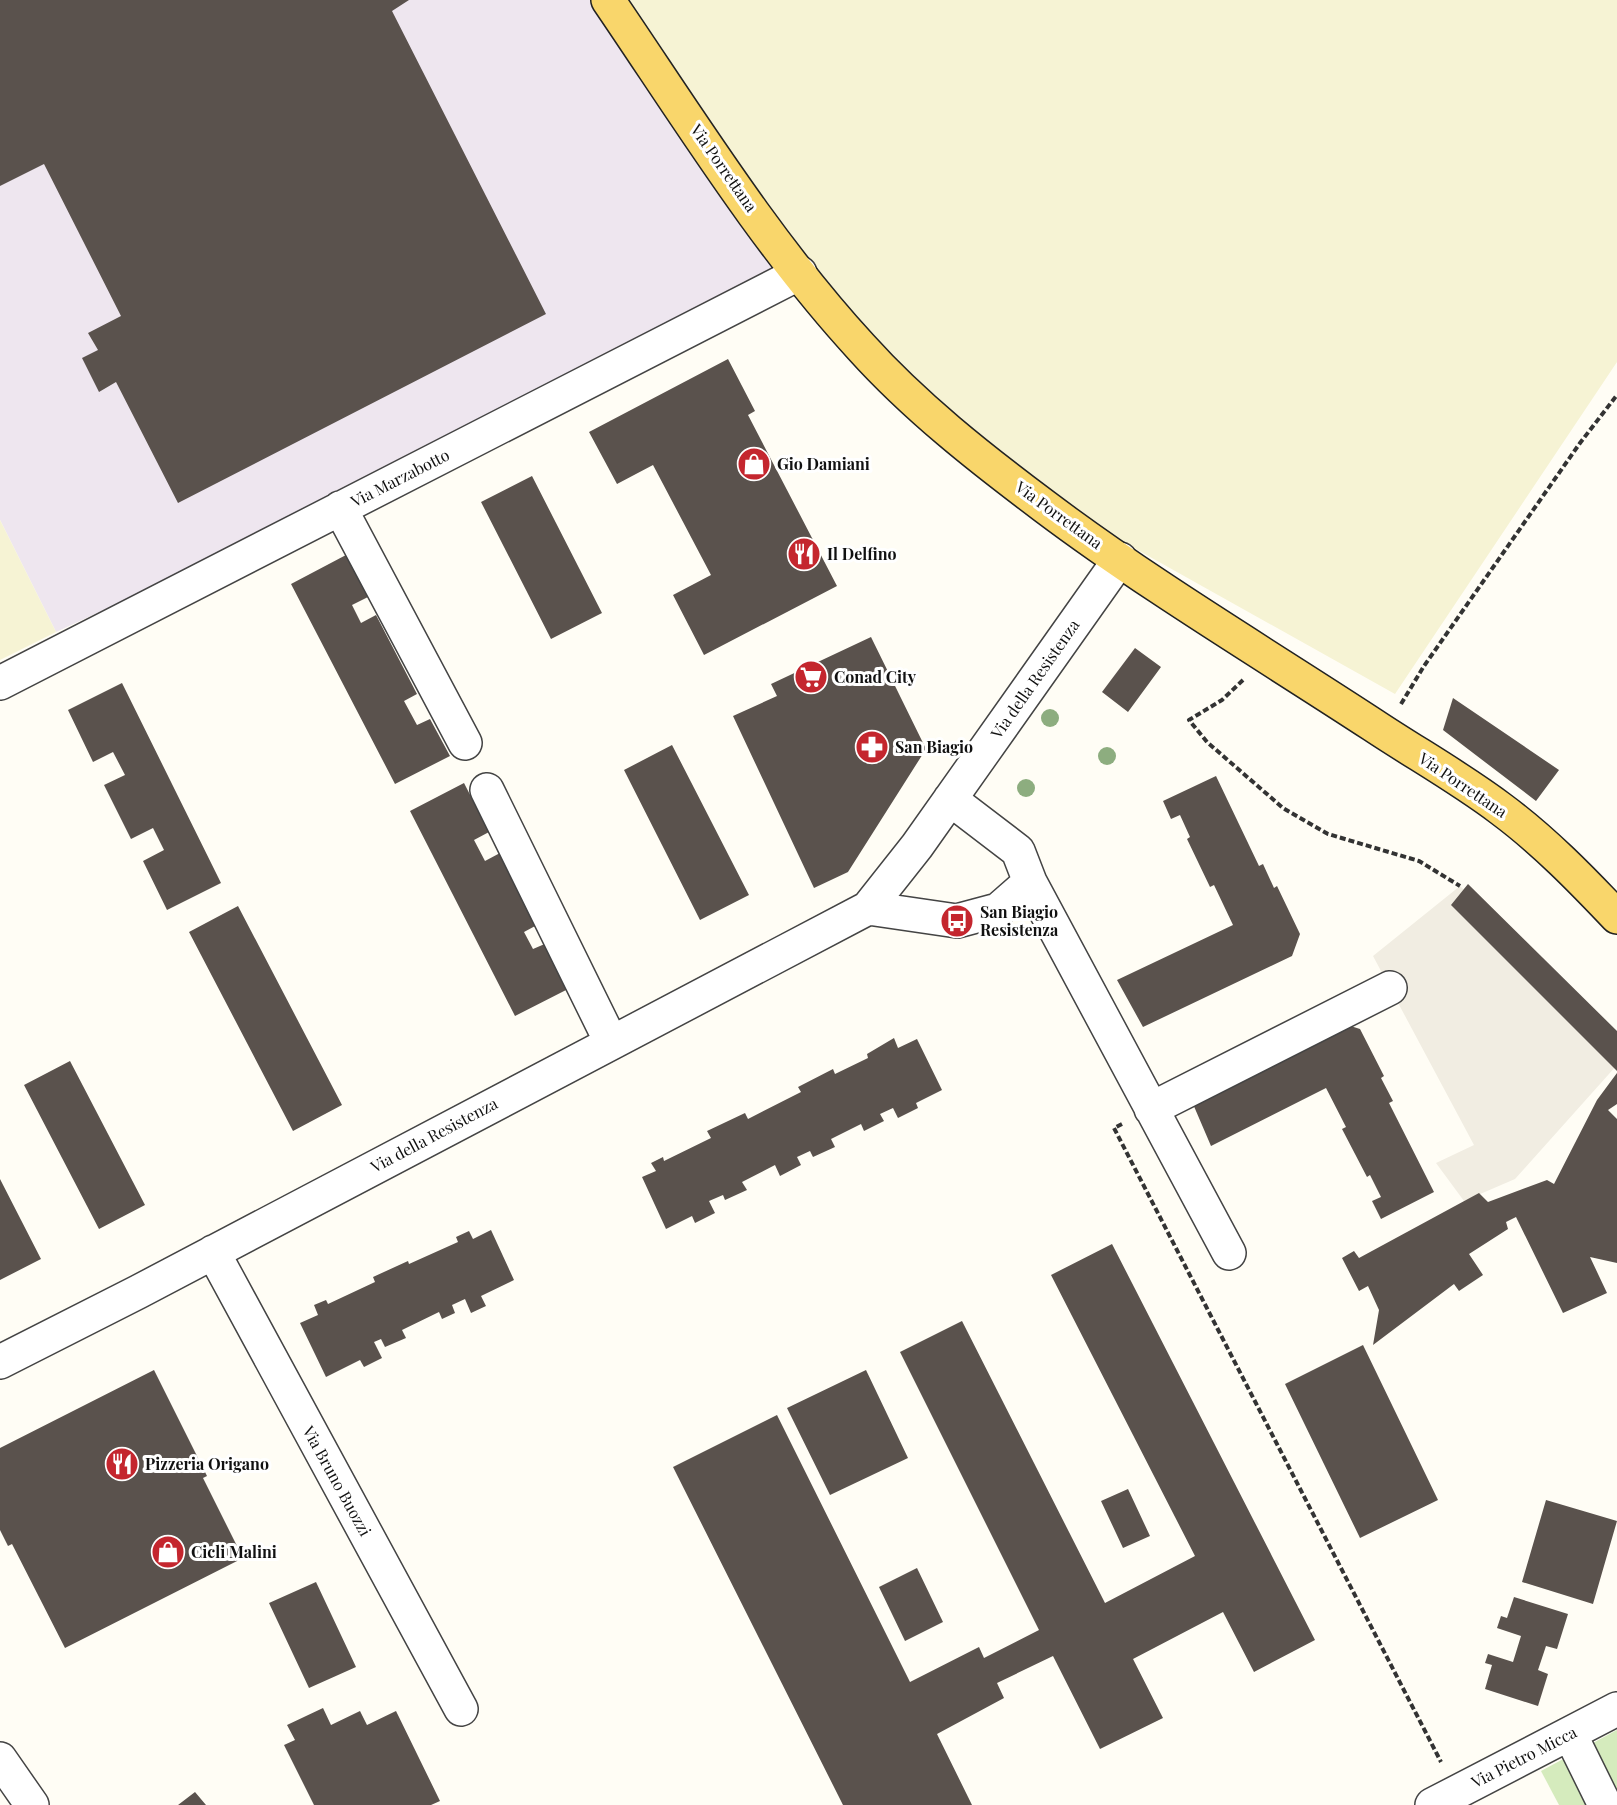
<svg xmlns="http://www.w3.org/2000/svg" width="1617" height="1805" font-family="'Playfair Display',serif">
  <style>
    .industrial { fill: #eee6ef }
    .farmland { fill: #f6f3d4 }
    .green { fill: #d5ebbd }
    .plaza { fill: #f1ede2 }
    .building { fill: #5a524d }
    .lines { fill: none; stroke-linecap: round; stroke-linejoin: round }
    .minor-casing { stroke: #444; stroke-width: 36 }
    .major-casing { stroke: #222; stroke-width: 36 }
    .path { stroke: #333; stroke-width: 4; stroke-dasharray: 6 3; stroke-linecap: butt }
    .minor { stroke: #fff; stroke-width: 33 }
    .major { stroke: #f9d66b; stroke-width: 33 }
    .tree { fill: #8dad7f }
    .labels { text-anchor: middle; stroke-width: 6; stroke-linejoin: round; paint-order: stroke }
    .street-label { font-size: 16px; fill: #111; stroke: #fff }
    .poi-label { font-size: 16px; font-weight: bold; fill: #111; stroke: #fff; text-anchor: start }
  </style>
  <rect width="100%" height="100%" fill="#fffdf5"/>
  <path class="industrial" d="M0,0h604l184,280 -135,76 -597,276 -56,-112z"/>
  <path class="farmland" d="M604,0h1013v362l-222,332 -452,-253z
    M0,520l56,112 -56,28z"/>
  <path class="green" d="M1617,1730v75h-58l-18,-34z"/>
  <path class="plaza" d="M1460,886l157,156v23l-102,114 -51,22 -28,-38 38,-18 -101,-189z"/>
  <path class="building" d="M0,0h409l-17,11 154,303 -368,189 -62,-121 -17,10 -17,-34 16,-8 -10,-17 33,-17 -77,-152 -44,22z
    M728,359l27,52 -7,4 89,171 -133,69 -31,-60 38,-20 -58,-110 -36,19 -28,-52z
    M532,476l70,137 -51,26 -70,-137z
    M346,555l22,42 -16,8 9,18 15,-8 41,79 -13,7 13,24 13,-6 20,37 -55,28 -104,-200z
    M871,637l55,112 -78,123 -34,16 -81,-172 44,-20 -6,-12z
    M1135,648l26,19 -33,45 -26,-20z
    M122,683l99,200 -54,27 -24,-49 21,-11 -11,-22 -22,11 -27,-54 21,-10 -12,-23 -20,10 -25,-52z
    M1453,698l106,72 -23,31 -93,-71z
    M672,745l77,150 -49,25 -76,-150z
    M1216,776l43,90 4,-2 11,24 3,-2 23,48 -8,22 -149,71 -26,-47 116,-55 -19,-40 -4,2 -23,-48 3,-2 -10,-22 -9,4 -8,-18z
    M464,783l25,49 -15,8 11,21 15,-8 37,72 -13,7 9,17 14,-6 23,45 -55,28 -105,-205z
    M1468,884l149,147v40l-166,-166z
    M238,906l104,199 -49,26 -104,-199z
    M1338,1022l22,7 24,47 -3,2 12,23 -4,2 45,89 -53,27 -9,-18 9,-4 -11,-22 -3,2 -25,-48 4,-2 -20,-39 -115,58 -21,-49z
    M894,1038l4,10 19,-9 25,51 -26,13 2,5 -20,10 -5,-10 -13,6 4,7 -20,10 -3,-7 -30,15 4,8 -22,10 -3,-6 -13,6 4,8 -21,11 -5,-11 -33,17 5,8 -22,10 -2,-5 -14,6 6,12 -20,10 -3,-7 -26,13 -24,-52 14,-6 -5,-8 12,-6 1,4 47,-23 -4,-7 38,-18 3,6 53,-27 -3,-5 35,-18 2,5 33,-16 -1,-4z
    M70,1061l75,144 -46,24 -75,-144z
    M1617,1073v31l-9,6 9,9v144l-27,-6 17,36 -44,20 -47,-96 -10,5 2,7 -39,25 14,21 -24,16 -5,-7 -81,61 6,-35 -11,-24 -9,5 -17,-33 12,-7 5,7 120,-65 9,9 59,-22 7,4 43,-84z
    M0,1179l41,80 -41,21z
    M491,1230l23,50 -33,16 5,10 -15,7 -6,-14 -13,6 3,8 -13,6 -3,-7 -37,18 4,8 -21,9 -4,-8 -7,3 8,16 -18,9 -4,-7 -34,17 -26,-54 18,-8 -4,-10 12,-5 2,4 47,-22 -2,-5 35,-16 1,3 49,-22 -2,-5 13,-6 4,8z
    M1112,1244l203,396 -61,32 -31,-60 -90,47 30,59 -63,31 -47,-93 -56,27 7,15 -67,36 35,71h-129l-170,-338 104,-52 133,267 69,-35 5,11 55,-28 -139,-278 62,-31 143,282 90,-47 -144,-281z
    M1363,1345l75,155 -78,38 -75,-154z
    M154,1370l53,106 -4,2 40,80 -178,90 -53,-104 -4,2 -8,-16v-82z
    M866,1370l42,88 -78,37 -43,-87z
    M1128,1489l22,47 -27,12 -22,-47z
    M1546,1500l71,21 -24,83 -71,-22z
    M917,1568l26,54 -38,19 -26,-54z
    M316,1582l40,85 -47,21 -40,-85z
    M1514,1597l54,17 -11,35 -11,-3 -8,24 10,4 -10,32 -53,-17 7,-24 -7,-2 3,-9 25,8 8,-26 -24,-8 4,-12 6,2z
    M323,1708l8,17 29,-14 7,14 29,-14 44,90 -9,4h-117l-30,-60 11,-5 -8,-15z
    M195,1792l11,13h-28z"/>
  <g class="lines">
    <g class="minor-casing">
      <path id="minor" d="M340,508l125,235
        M0,683l800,-410
        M487,790l124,252
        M1030,882l199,371
        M868,908l89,13 41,-11 32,-28 -12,-31 -68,-52
        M1151,1109l239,-121
        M213,1252l248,457
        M0,1362l138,-70 730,-384 49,-62 203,-287
        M1570,1734l35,71
        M0,1759l32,46
        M1432,1805l185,-96"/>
    </g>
    <g class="major-casing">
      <path id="major" d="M608,0c79,116 158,244 253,347 54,60 119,111 183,159 105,79 219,147 329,219 42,28 87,53 128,84 42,31 80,70 116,108"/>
    </g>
    <path class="path" d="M1243,680l-21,20 -33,20 18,22 76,66 45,26 91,27 41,25
      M1401,704l23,-38 156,-223 37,-48
      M1122,1124l-8,4 327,634"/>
    <use href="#minor" class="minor"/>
    <use href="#major" class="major"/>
  </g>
  <g class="tree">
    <circle cx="1050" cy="718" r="9"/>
    <circle cx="1107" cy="756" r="9"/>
    <circle cx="1026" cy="788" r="9"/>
  </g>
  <defs>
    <g id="shop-disc" transform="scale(1.725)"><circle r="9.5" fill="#c4262e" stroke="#fff"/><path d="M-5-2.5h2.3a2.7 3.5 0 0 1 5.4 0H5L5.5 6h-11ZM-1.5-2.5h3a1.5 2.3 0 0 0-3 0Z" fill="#fff"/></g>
    <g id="restaurant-disc" transform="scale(1.725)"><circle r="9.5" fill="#c4262e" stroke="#fff"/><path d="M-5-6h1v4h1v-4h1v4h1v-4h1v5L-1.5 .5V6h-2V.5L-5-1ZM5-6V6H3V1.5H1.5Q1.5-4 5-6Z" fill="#fff"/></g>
    <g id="supermarket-disc" transform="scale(1.725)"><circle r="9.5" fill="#c4262e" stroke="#fff"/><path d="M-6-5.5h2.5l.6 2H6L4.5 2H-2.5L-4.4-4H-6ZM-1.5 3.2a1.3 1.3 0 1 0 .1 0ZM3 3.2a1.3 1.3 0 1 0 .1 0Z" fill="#fff"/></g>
    <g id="pharmacy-disc" transform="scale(1.725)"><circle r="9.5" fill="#c4262e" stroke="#fff"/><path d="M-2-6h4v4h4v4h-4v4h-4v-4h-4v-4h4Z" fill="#fff"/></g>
    <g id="bus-disc" transform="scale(1.725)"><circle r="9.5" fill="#c4262e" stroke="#fff"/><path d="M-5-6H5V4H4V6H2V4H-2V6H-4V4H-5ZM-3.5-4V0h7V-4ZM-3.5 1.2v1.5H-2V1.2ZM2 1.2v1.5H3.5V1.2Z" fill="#fff"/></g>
  </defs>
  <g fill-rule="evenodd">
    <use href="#shop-disc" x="754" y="464"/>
    <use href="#restaurant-disc" x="804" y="554"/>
    <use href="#supermarket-disc" x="811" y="677"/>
    <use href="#pharmacy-disc" x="872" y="747"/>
    <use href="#bus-disc" x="957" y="921"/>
    <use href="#restaurant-disc" x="122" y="1464"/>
    <use href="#shop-disc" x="168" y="1552"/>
  </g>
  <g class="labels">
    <g class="street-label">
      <text transform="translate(724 168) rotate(55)" y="6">Via Porrettana</text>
      <text transform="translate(400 478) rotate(-27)" y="6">Via Marzabotto</text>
      <text transform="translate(1059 515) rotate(36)" y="6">Via Porrettana</text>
      <text transform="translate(1035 679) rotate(-55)" y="6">Via della Resistenza</text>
      <text transform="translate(1463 785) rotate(34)" y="6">Via Porrettana</text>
      <text transform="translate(434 1135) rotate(-28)" y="6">Via della Resistenza</text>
      <text transform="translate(337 1481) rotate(61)" y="6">Via Bruno Buozzi</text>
      <text transform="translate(1524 1757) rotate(-27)" y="6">Via Pietro Micca</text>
    </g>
    <g class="poi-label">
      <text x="777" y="470">Gio Damiani</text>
      <text x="827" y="560">Il Delfino</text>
      <text x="834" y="683">Conad City</text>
      <text x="895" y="753">San Biagio</text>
      <text x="980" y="918">San Biagio<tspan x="980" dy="18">Resistenza</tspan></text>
      <text x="145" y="1470">Pizzeria Origano</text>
      <text x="191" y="1558">Cicli Malini</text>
    </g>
  </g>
</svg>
